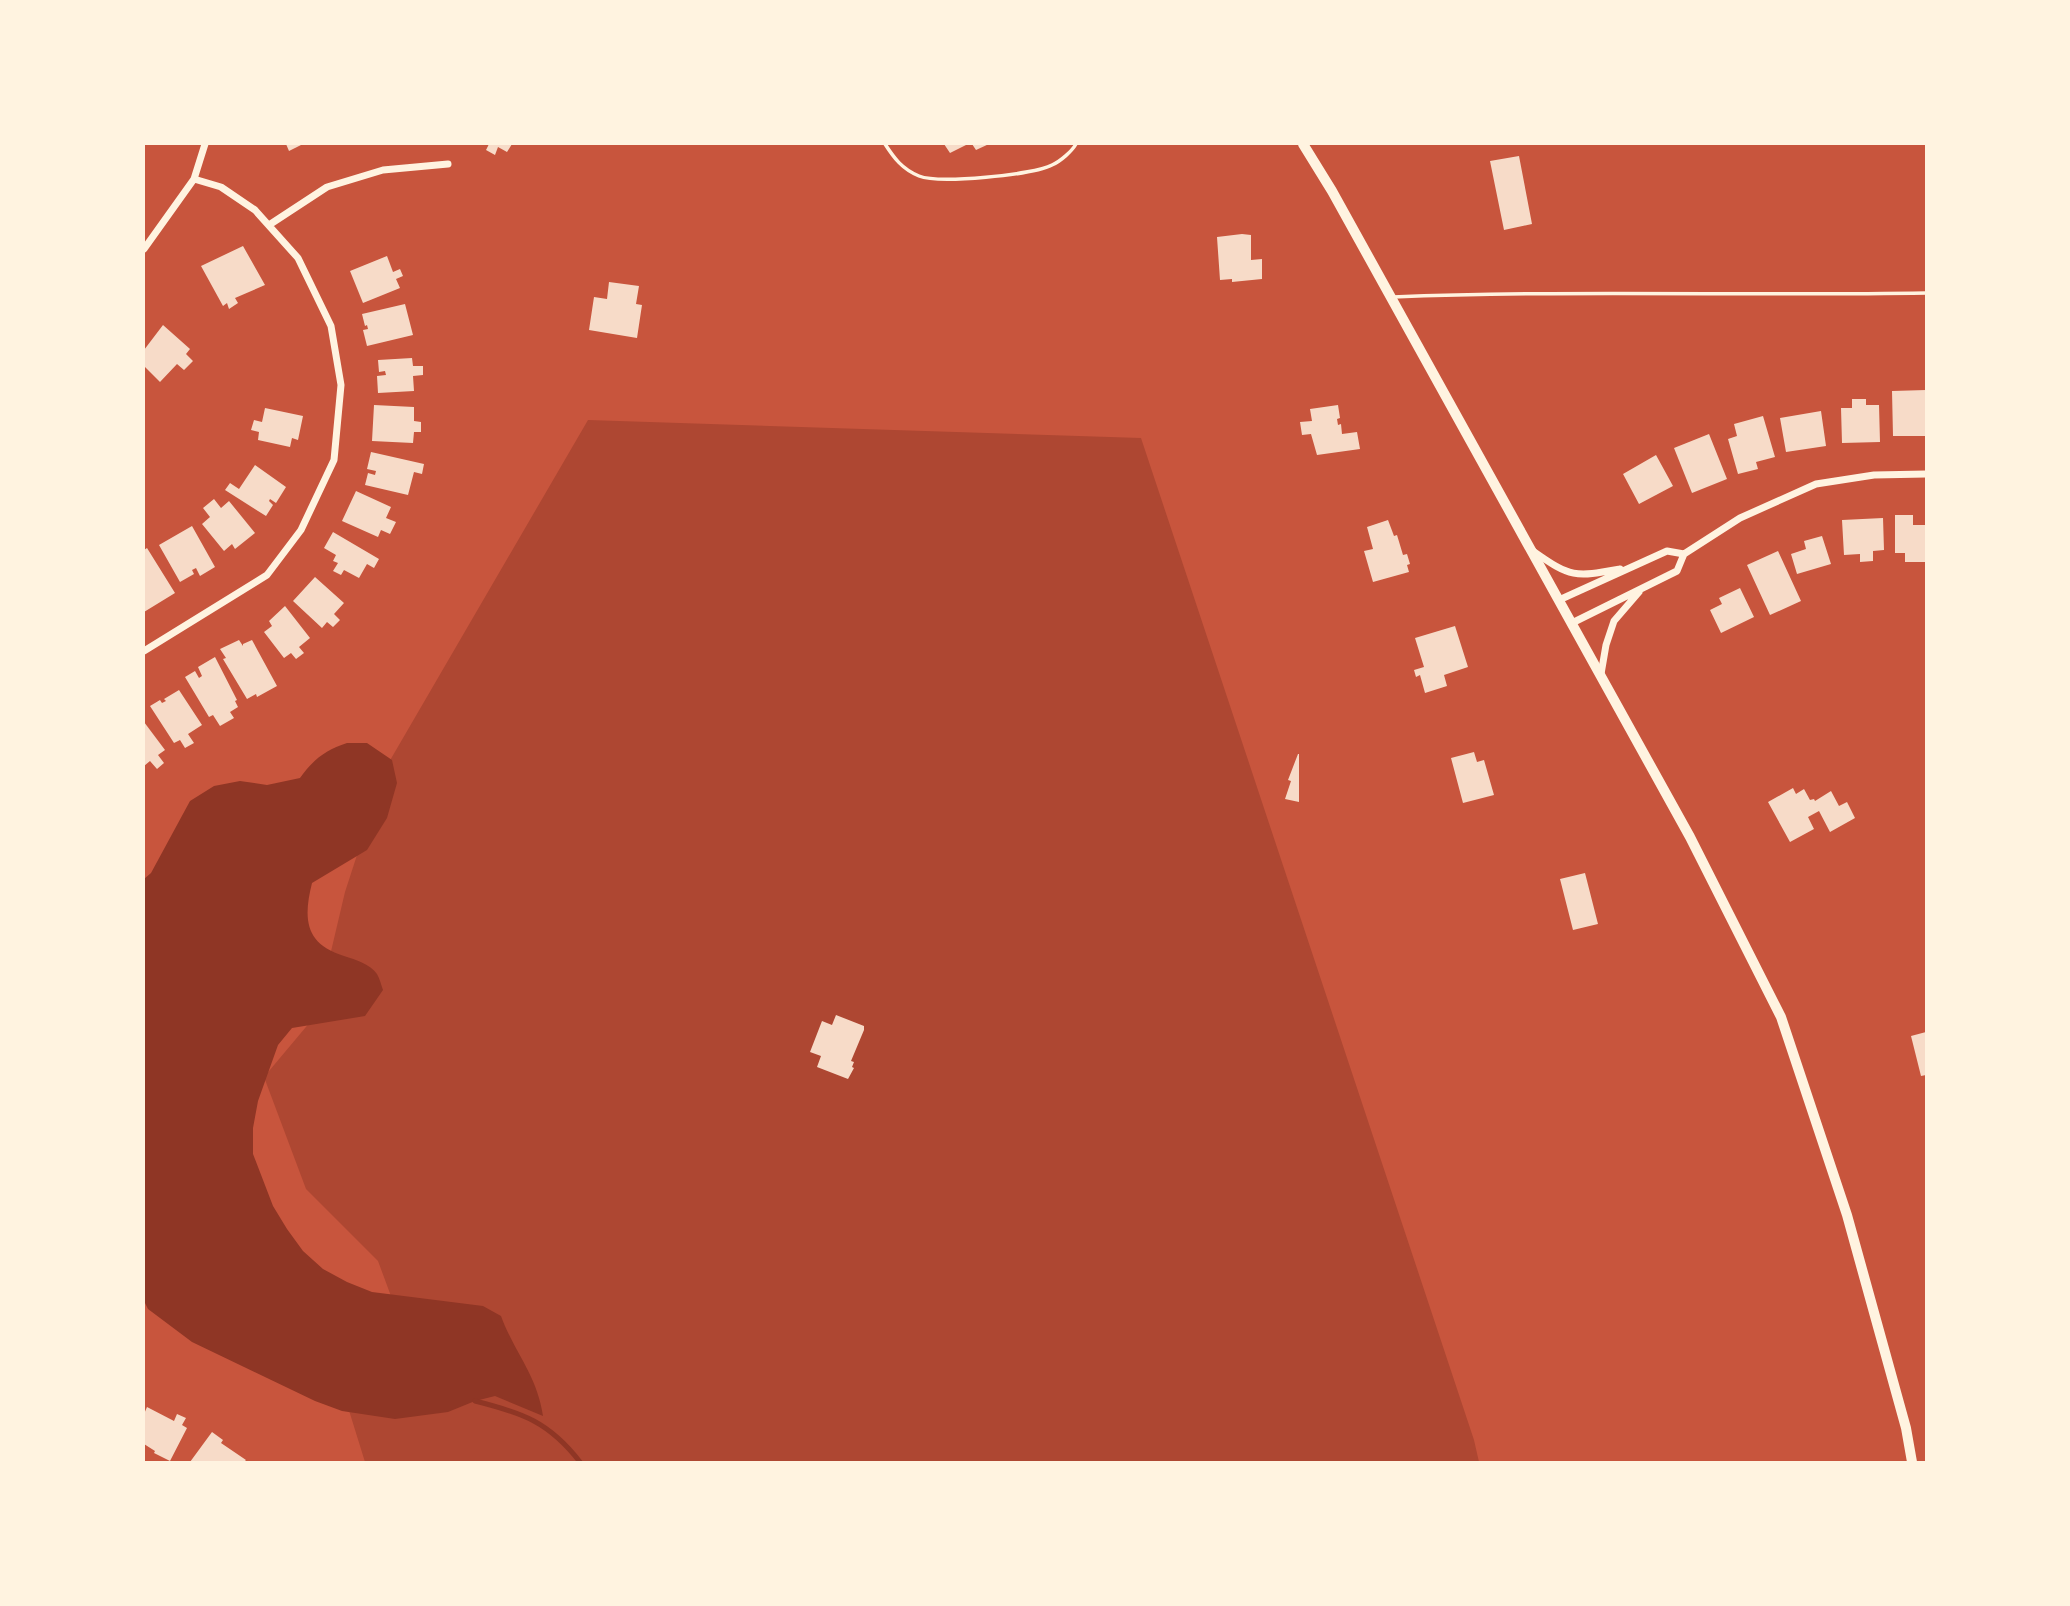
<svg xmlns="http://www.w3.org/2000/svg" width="2070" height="1606" font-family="'Roboto Serif',serif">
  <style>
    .green { fill: #ae4732 }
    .water { fill: #8f3625 }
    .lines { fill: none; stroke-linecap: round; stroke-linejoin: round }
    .stream { stroke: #8f3625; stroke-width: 5 }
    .building { fill: #f7dbc8 }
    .service { stroke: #fff3e0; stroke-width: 3.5 }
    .minor { stroke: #fff3e0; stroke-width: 7 }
    .secondary { stroke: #fff3e0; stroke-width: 10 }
  </style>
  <rect width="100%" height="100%" fill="#c8553d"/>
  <path class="green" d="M588,420l553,18 333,1002 5,22h-1114l-18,-58 61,-62 -30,-81 -72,-72 -42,-112 52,-62 29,-123 40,-123z"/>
  <path class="water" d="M347,743h20l25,17 5,23 -10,35 -20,32 -55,33c-9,36 -7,61 32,73 12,4 26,8 33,18 3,5 4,11 6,16l-18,26 -73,12 -14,17 -20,56 -5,27v26l20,52 14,23 16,22 20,18 24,13 25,10 111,14 18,10c13,36 36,59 42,100l-48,-20 -20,5 -27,11 -53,7 -53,-8 -27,-10 -123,-59 -44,-33 -4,-8v-422l7,-6 39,-72 24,-15 26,-5 27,4 33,-7c13,-18 25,-28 47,-35z"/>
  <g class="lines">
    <path class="stream" d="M475,1401c48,12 74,21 105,61"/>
  </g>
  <path class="building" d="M286,144h14l1,1 -12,6z
    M489,144h23l-5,8 -9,-5 -3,8 -9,-5z
    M944,144h24l-18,9z
    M972,144h17l-13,6z
    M1519,156l13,68 -28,6 -14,-69z
    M1242,234l9,1v25l11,-1v20l-30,3v-3l-12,1 -3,-43z
    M243,246l22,39 -30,13 3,5 -9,6 -2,-6 -4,3 -22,-40z
    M387,256l6,16 7,-3 3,7 -7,3 4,9 -37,15 -13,-32z
    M609,282l30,4 -3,18 6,1 -5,33 -48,-8 5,-33 13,2z
    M405,304l8,31 -46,11 -4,-16 5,-1 -1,-4 -2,1 -3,-12z
    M163,325l27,24 -4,5 7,7 -9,9 -7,-6 -17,18 -16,-16v-16z
    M412,358l1,8h10v9l-10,1 1,15 -36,2 -1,-17 9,-1 -1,-4 -6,1 -1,-12z
    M1926,390v46h-33l-1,-45z
    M1852,399h14v6h13l1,37 -38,1 -1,-35h11z
    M374,405l40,2v14l7,1v10h-7l-1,11 -41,-2z
    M1338,405l2,13 -3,1 1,6 3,-1 1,10 15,-2 3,17 -43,6 -6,-21 -9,1 -2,-13 12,-1 -2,-12z
    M265,408l38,8 -5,24 -6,-2 -2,9 -32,-7 1,-8 -8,-2 3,-10 8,2z
    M1821,411l5,35 -40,6 -6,-34z
    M1763,416l12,41 -19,5 2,7 -20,5 -10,-35 9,-3 -3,-12z
    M1709,434l18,45 -35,14 -18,-45z
    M371,452l53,12 -2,10 -8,-2 -6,23 -43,-10 3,-12 7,2 1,-4 -9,-2z
    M1656,455l17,31 -34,18 -16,-30z
    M255,465l31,22 -10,16 -6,-4 -1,2 4,4 -7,11 -41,-26 5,-7 9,6z
    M356,491l35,16 -5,11 10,4 -6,12 -9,-4 -3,7 -36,-16z
    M214,499l7,9 8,-7 26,32 -20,16 -3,-5 -8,7 -22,-27 8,-7 -7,-9z
    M1895,515h18v10h13v37h-21v-9h-10z
    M1883,518l1,32 -11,1v10l-13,1v-8l-16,1 -2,-35z
    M1388,520l6,16 3,-1 6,20 4,-1 3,10 -3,1 2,7 -36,10 -9,-31 9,-2 -6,-22z
    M192,526l23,41 -15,9 -4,-8 -4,2 2,4 -14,8 -21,-37z
    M333,532l46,27 -5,9 -7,-4 -8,14 -15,-8 -3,5 -8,-4 5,-8 -5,-2 3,-6 -12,-7z
    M1822,536l9,28 -34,10 -6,-20 15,-5 -2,-8z
    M147,548l28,45 -31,19v-62z
    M1778,551l23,50 -31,14 -23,-50z
    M315,577l29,26 -10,11 6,6 -7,7 -6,-5 -5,6 -29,-27z
    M1740,588l14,29 -33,16 -11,-23 12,-6 -3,-6z
    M285,606l25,32 -11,9 5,6 -8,6 -5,-6 -7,5 -20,-26 8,-6 -3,-5z
    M1455,626l13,41 -24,8 3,11 -22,7 -5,-18 -4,2 -2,-7 10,-3 -9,-29z
    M239,640l4,6v-2l9,-4 25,46 -20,11 -1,-3 -9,5 -24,-40 3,-1 -6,-9z
    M215,657l22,43 -2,1 3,6 -8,5 4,6 -14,8 -7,-11 -4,2 -24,-40 10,-6 4,7 3,-2 -4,-9z
    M179,690l23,35 -14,9 6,9 -9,5 -5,-8 -6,3 -24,-37 10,-6 2,3 4,-2 -2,-2z
    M144,722l21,28 -7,5 6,8 -7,6 -7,-8 -6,5z
    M1474,752l3,10 7,-2 10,35 -31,8 -12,-45z
    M1298,754h1v48l-14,-3 6,-18 -3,-1z
    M1793,788l3,6 8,-5 6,11 4,-1 1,2 16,-10 8,15 8,-4 8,16 -25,14 -11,-21 -11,6 6,12 -24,13 -22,-40z
    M1585,873l13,51 -25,6 -13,-51z
    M836,1015l28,11v4l-13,31 3,1 -2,5 2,1 -6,11 -31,-12 4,-11 -11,-4 12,-31 10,4z
    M1926,1032v43l-5,1 -10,-40z
    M147,1407l27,14 3,-7 9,4 -4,7 5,3 -17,33 -16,-8 1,-2 -11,-7v-30z
    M212,1432l11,8 -2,3 25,17 -2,2h-54z"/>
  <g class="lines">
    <path class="service" d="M885,144c9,14 17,25 34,32 20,8 114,-1 133,-11 9,-4 20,-14 24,-21
      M1393,297c178,-7 356,-1 533,-4"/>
    <path class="minor" d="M269,225l58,-38 56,-17 65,-6
      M144,249l50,-70 11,-35
      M1533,551c38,27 42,26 87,18
      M1559,600l108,-49 17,3
      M1572,623l105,-52 7,-17 56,-36 76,-34 58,-9 52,-1
      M144,651l123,-76 34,-45 33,-70 7,-75 -10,-59 -33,-68 -43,-48 -34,-23 -27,-8
      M1601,674l5,-29 8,-24 25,-29"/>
    <path class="secondary" d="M1303,144l29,47 358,646 91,180 66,198 59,213 6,34"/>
  </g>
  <rect width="2070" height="1606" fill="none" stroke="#fff3e0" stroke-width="290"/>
</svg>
